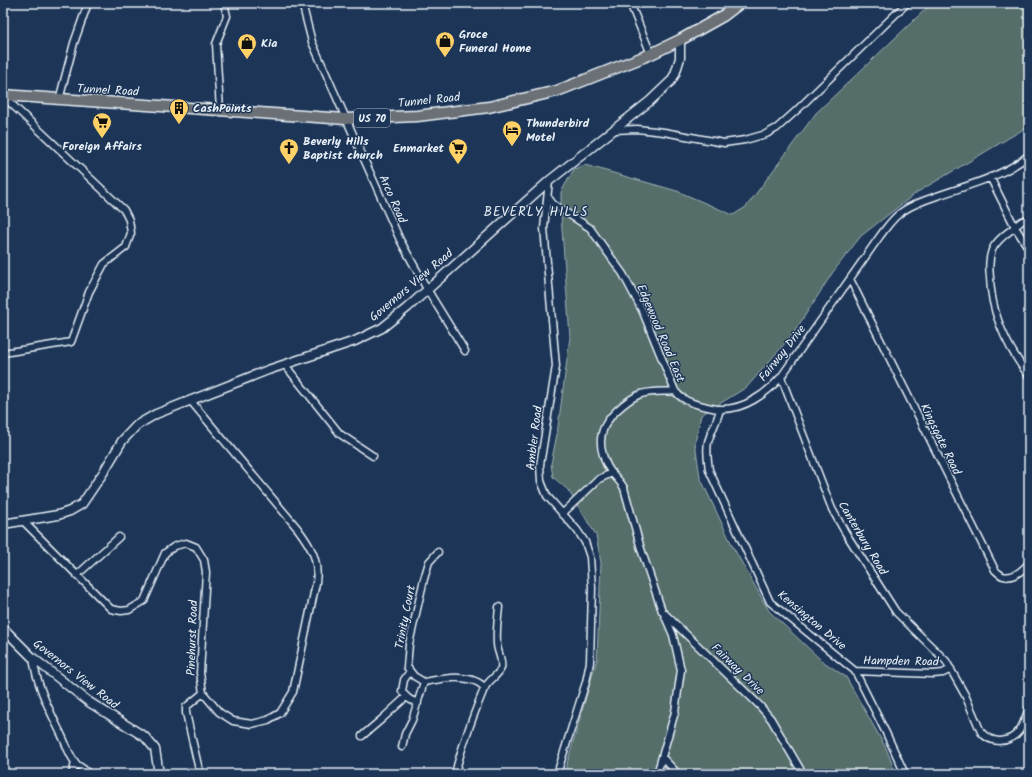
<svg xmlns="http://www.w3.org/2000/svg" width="1032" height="777" font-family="Kalam,sans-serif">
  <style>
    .green { fill: #546e6b; stroke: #9eb0b2 }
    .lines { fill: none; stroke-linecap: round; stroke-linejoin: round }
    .minor-casing { stroke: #e8f1f8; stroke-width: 9 }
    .tertiary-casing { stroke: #e8f1f8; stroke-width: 11 }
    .primary-casing { stroke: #e8f1f8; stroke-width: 13 }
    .minor { stroke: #1d3557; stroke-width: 6 }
    .tertiary { stroke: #1d3557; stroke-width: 8 }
    .primary { stroke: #6a7074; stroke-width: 10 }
    .labels { text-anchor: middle; stroke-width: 3; stroke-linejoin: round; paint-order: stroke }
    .shield { fill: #1d3557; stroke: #abb9c8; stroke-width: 1 }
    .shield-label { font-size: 11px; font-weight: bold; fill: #e8f1f8 }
    .poi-label { font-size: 12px; font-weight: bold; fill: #e8f1f8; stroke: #1d3557; text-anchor: start }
    .street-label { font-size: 12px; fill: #e8f1f8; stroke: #1d3557 }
    .neighbourhood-label { font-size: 13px; letter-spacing: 1px; fill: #e8f1f8; stroke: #1d3557 }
  </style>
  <rect width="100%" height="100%" fill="#1d3557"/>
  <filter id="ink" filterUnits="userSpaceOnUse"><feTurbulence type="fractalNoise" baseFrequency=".025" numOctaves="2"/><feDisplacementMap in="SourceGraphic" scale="8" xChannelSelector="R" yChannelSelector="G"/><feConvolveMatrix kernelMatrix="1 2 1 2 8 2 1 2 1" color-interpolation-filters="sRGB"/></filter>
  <g filter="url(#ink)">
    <path class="green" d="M932,3h97v123l-113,67 -55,43 -28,36 -40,62 -46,53 -46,28 -6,28 5,34 33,70 36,64 52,49 25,17 40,71 10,26h-332l33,-115 4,-96 -5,-28 -28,-45 -15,-13 -2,-13 6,-30 13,-97 -9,-121v-24l13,-23 11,-4 92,26 56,24 13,-8 70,-94z"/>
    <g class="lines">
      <g class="minor-casing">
        <path id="minor" d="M302,3l10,39 88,198 27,49 38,62
          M630,3l21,51
          M3,96l121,114 5,10 2,13 -5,14 -22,17 -15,28 -18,50 -68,11
          M59,100l15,-57 14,-40
          M220,110l-4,-66 11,-28 -3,-13
          M614,130l23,-1 27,3 60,11 21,-3 21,-6 11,-6 20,-18 110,-107
          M990,177l25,50 14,22
          M549,181l-5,47 12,138 -16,99 1,16 6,15 30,34 8,12 5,15 2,31 -2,74 -4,20 -29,92
          M548,197l5,7 37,24 33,46 20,38 32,79
          M1029,219c-11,2 -9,5 -18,11 -7,5 -15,11 -19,20 -3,8 -3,19 -2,27 1,37 17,70 39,99
          M850,279l145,291c2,2 5,5 8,6 10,3 20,-6 26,-13
          M285,365l55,69 33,22
          M781,377l51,132 13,23 51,80 50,49 19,34 16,37c10,12 28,12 38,-1 5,-7 7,-15 10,-23
          M720,409c-2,11 -9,22 -12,33 -2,9 0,19 1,28l61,132 85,69 31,62 19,41
          M3,489v34
          M562,514l37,-35 13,-6
          M23,521l88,88 10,2 8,-1 15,-9 21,-48 10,-7 11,-3 10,4 8,13 2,12 -6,101 3,20 16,19 14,9 19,3 16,-4 12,-7 13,-21 23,-109c3,-23 -4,-35 -18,-54l-108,-129
          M77,575l42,-38
          M33,658c4,29 17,53 29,78 4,8 7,19 13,26 3,5 10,6 13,12
          M410,671l-6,9 -2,11c4,7 8,9 16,12
          M855,671l78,3 10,-1 8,-4
          M424,682l-10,-6 -7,-9 2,-23 15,-65 5,-17 9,-10
          M362,736l20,-17 24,-22
          M402,747l3,-13 7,-14 12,-38c17,-3 48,-10 61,6
          M662,757l16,17
          M72,774l3,-11
          M200,774l-14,-61v-6l17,-14
          M455,774c7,-29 18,-58 29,-85 4,-9 15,-14 17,-21 2,-8 -4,-17 -4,-24 -1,-13 1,-25 2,-37
          M657,774l18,-62 6,-42 -8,-35 -9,-21
          M803,774l-32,-55 -12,-14 -97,-94 -21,-62 -17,-61c-3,-6 -7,-9 -11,-14 -5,-5 -8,-12 -10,-19 -7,-22 4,-37 20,-50 5,-4 12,-9 18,-11 11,-3 23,-2 34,-3 6,8 14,11 24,14 6,1 14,4 21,4 24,1 46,-15 61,-32l99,-141c7,-9 13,-19 23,-25 10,-7 22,-11 34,-15 31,-11 66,-19 92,-41"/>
      </g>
      <g class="tertiary-casing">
        <path id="tertiary" d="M3,524l55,-9 12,-4 12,-7 21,-31 19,-32 15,-16 19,-11 112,-44 87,-29 27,-13 25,-20 142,-127 101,-80 21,-20 4,-7 5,-16v-18
          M3,628l30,30 56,44 56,35 10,12 4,25"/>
      </g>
      <g class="primary-casing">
        <path id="primary" d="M3,95l342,24 72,-3 72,-9 68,-16 94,-37 29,-14 43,-24 17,-13"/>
      </g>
      <use href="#minor" class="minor"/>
      <use href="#tertiary" class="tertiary"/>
      <use href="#primary" class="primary"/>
    </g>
  </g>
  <defs>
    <g id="shop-pin" transform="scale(1)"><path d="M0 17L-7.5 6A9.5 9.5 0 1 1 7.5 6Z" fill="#ffd166" stroke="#1d3557"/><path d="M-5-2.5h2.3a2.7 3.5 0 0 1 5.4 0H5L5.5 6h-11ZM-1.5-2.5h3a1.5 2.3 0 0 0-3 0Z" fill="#111"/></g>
    <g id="building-pin" transform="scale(1)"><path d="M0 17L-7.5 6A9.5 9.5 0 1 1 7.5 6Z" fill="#ffd166" stroke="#1d3557"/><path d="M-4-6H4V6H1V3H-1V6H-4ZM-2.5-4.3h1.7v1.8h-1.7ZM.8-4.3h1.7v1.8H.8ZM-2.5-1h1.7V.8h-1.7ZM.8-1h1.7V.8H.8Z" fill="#111"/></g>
    <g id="supermarket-pin" transform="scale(1)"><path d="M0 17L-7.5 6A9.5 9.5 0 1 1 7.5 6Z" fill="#ffd166" stroke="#1d3557"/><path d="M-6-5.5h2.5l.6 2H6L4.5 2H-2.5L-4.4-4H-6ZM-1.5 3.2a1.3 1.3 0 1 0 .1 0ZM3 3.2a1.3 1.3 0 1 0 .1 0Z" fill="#111"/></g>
    <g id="hotel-pin" transform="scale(1)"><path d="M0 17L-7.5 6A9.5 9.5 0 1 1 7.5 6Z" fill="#ffd166" stroke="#1d3557"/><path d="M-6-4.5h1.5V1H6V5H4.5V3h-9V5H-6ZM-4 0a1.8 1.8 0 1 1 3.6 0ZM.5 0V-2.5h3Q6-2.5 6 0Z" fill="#111"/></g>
    <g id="church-pin" transform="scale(1)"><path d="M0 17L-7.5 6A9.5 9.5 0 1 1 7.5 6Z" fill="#ffd166" stroke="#1d3557"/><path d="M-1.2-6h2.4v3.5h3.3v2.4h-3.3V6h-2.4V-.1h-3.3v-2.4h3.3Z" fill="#111"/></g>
  </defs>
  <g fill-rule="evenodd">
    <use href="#shop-pin" x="445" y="41"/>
    <use href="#shop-pin" x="247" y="43"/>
    <use href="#building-pin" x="179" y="108"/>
    <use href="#supermarket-pin" x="102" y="122"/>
    <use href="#hotel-pin" x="512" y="130"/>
    <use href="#church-pin" x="289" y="148"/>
    <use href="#supermarket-pin" x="458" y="148"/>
  </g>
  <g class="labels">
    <rect class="shield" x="354" y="109" width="36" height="18" rx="3"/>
    <g class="shield-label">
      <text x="372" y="122">US 70</text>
    </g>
    <g class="poi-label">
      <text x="459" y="38">Groce<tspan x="459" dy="14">Funeral Home</tspan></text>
      <text x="261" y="47">Kia</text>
      <text x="193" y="112">CashPoints</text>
      <text x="526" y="127">Thunderbird<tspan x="526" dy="14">Motel</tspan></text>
      <text x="303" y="145">Beverly Hills<tspan x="303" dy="14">Baptist church</tspan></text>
      <text x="102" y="150" text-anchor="middle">Foreign Affairs</text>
      <text x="444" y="152" text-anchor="end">Enmarket</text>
    </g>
    <g class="street-label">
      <text transform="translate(108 90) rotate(3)" y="4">Tunnel Road</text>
      <text transform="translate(429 100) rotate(-6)" y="4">Tunnel Road</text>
      <text transform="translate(393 199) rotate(66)" y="4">Arco Road</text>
      <text transform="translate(411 285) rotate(-40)" y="4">Governors View Road</text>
      <text transform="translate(661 333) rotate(67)" y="4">Edgewood Road East</text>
      <text transform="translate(782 353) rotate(-52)" y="4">Fairway Drive</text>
      <text transform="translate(534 438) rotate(-83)" y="4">Ambler Road</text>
      <text transform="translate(941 439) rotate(64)" y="4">Kingsgate Road</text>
      <text transform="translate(863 538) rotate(59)" y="4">Canterbury Road</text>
      <text transform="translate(405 617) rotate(-79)" y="4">Trinity Court</text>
      <text transform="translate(812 620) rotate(40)" y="4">Kensington Drive</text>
      <text transform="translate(192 638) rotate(-88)" y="4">Pinehurst Road</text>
      <text transform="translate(901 661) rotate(1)" y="4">Hampden Road</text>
      <text transform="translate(738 669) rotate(44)" y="4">Fairway Drive</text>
      <text transform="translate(76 674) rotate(38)" y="4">Governors View Road</text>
    </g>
    <g class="neighbourhood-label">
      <text x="536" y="216">BEVERLY HILLS</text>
    </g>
  </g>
  <rect width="1032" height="777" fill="none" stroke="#1d3557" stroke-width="16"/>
  <rect x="8" y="8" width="1016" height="761" fill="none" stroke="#e8f1f8" stroke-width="1.5" filter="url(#ink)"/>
</svg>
